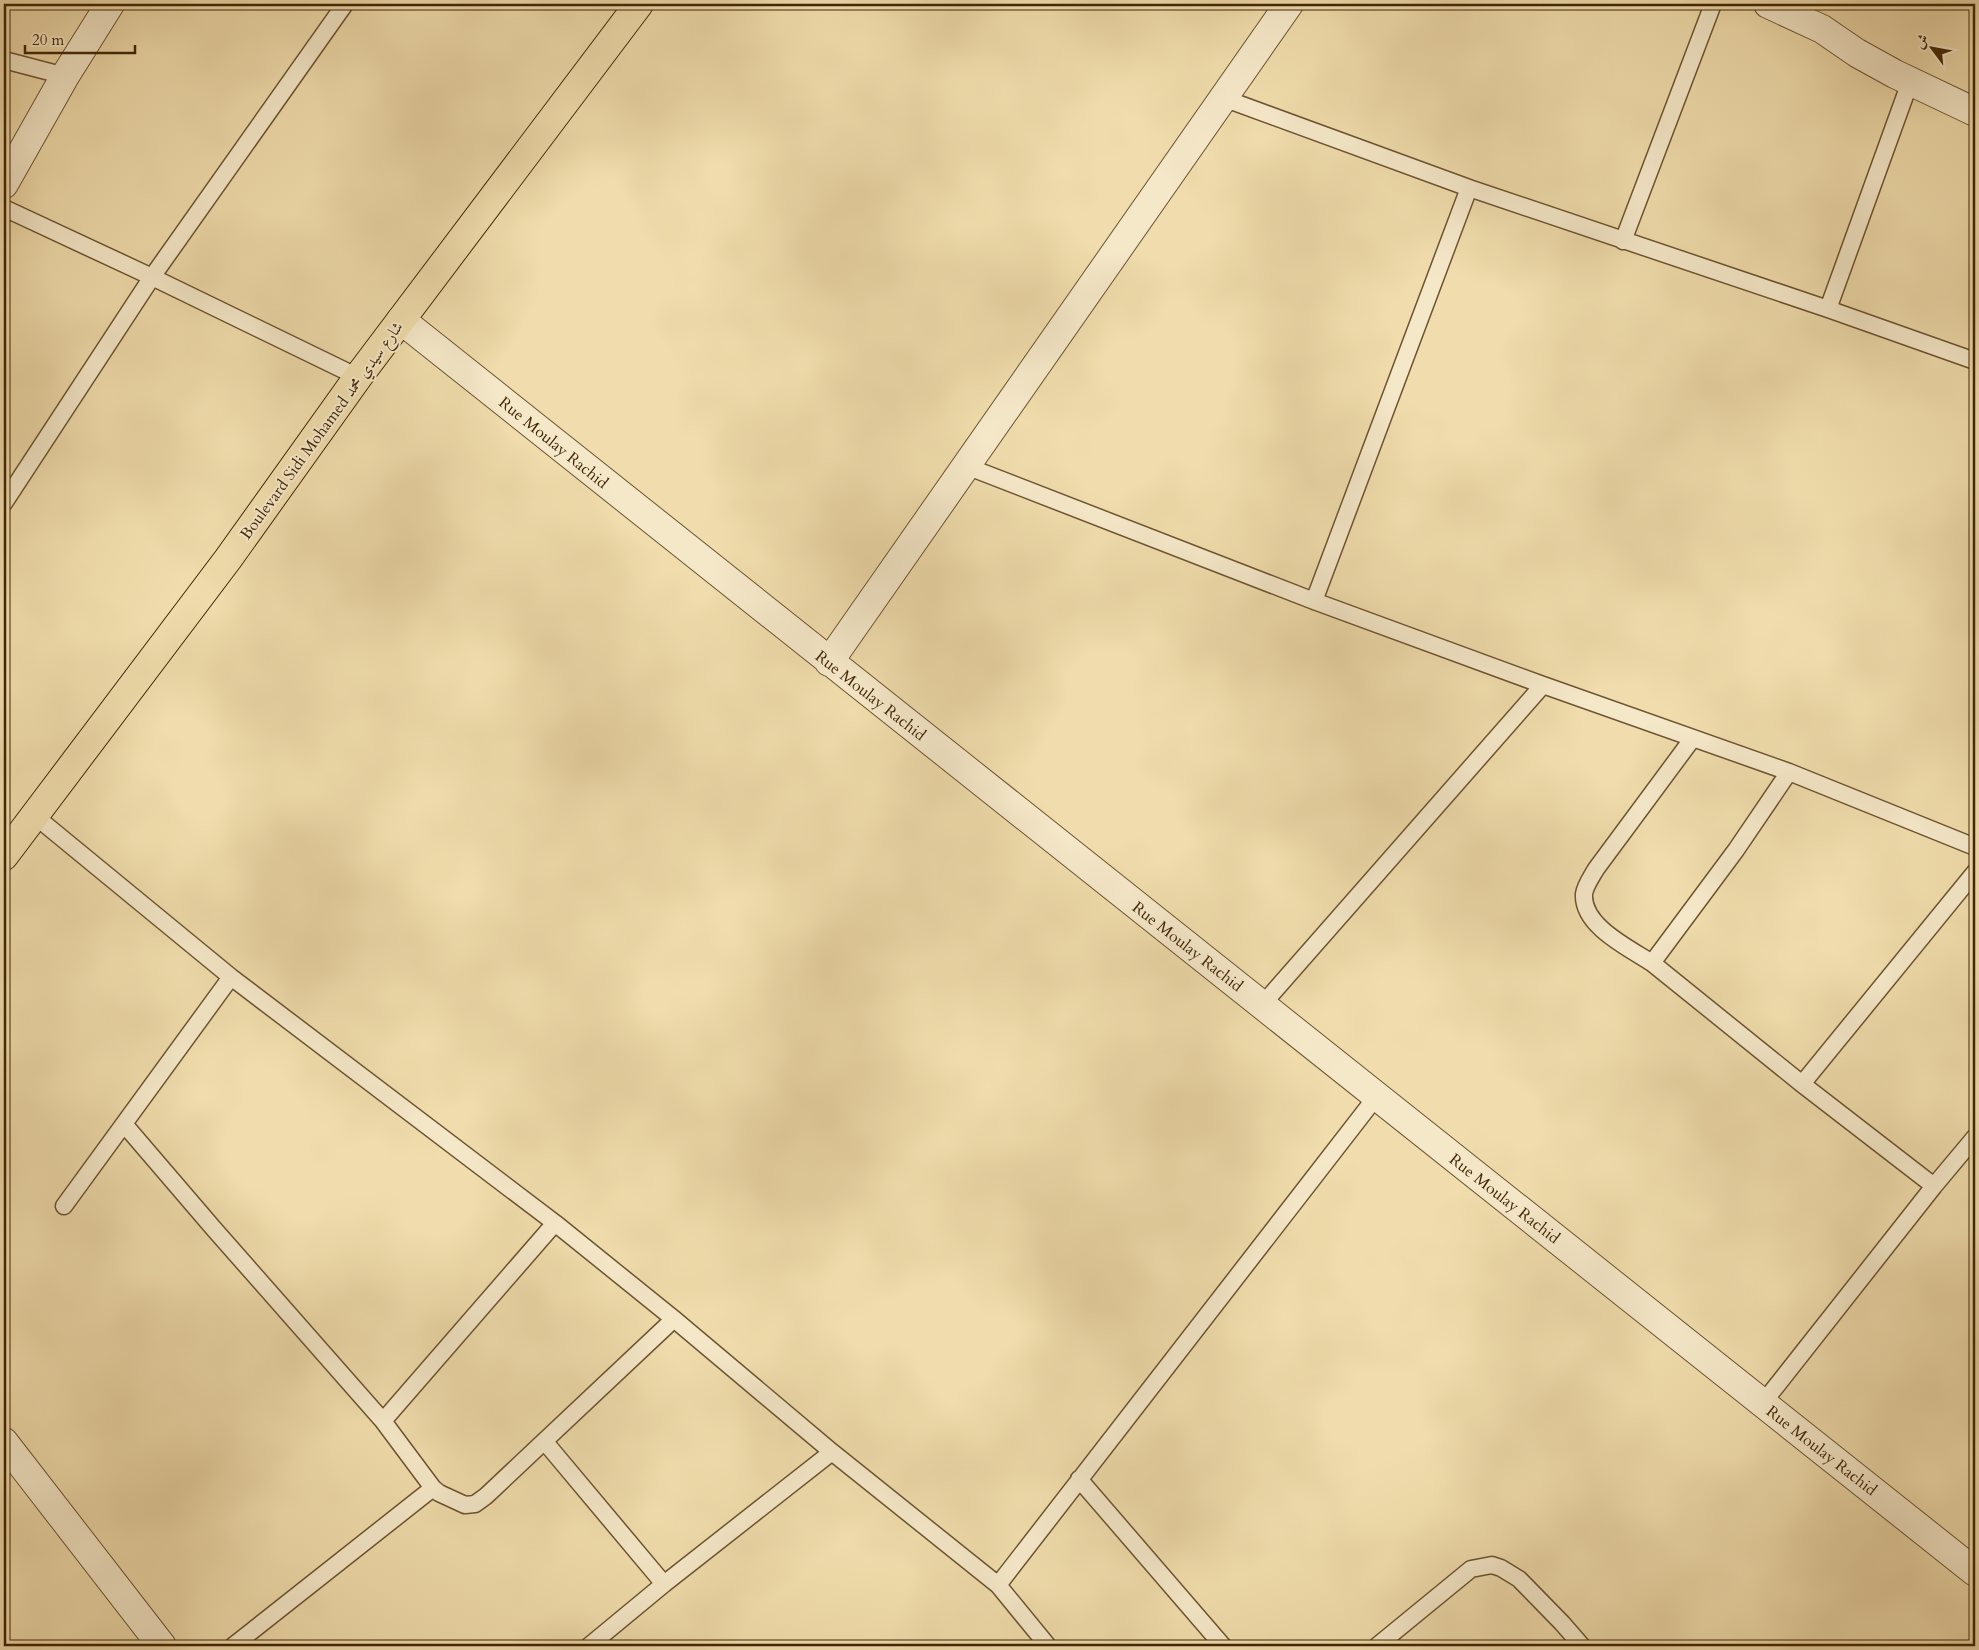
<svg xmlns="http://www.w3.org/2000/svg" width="1979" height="1650" font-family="Cardo,Amiri,serif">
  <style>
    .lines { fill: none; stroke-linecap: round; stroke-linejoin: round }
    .service-casing { stroke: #6d5430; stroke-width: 19 }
    .minor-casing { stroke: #6d5430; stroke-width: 30 }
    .tertiary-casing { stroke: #6d5430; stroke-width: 30 }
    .primary-casing { stroke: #412606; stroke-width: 30 }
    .service { stroke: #f5e8c9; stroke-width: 16 }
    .minor { stroke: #f5e8c9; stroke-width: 28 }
    .tertiary { stroke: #f5e8c9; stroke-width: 28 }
    .primary { stroke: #f0dcac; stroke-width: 28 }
    .labels { text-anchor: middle; stroke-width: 4; stroke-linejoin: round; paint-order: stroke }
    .street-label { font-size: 16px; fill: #412606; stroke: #f5e8c9 }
  </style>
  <rect width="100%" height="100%" fill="#f0dcac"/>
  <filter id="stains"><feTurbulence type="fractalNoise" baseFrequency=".004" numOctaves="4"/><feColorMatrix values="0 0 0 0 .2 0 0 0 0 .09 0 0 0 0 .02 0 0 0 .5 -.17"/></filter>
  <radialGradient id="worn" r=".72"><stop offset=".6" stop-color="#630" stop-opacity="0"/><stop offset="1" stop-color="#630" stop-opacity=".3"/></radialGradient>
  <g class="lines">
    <g class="service-casing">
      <path id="service" d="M4,60l61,16
        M1223,98l246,90 359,121 147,52
        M4,208l148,69 206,100
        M1623,241l90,-237
        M1828,309l82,-227
        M966,466l348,135 229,84 246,87 186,75
        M4,503l148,-226 193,-273
        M1314,601l155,-413
        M1789,772l-53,78 -84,113 150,121 132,102
        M35,816l196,161 324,246 119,96 158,133 166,133 50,61
        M1652,963c-23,-15 -70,-37 -68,-69 1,-8 8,-18 12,-25l97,-131
        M1262,1005l281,-320
        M1802,1084l173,-212
        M124,1124l90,105 169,192 50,67 6,5 26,12 10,-1 11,-8 188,-177
        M64,1206l167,-229
        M1763,1403l171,-217 41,-49
        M383,1421l172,-198
        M545,1442l119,142
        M1079,1479l144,167
        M998,1585l378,-488
        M233,1646l200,-158
        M589,1646l75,-62 168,-132
        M1377,1646l94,-77 21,-4 9,3 18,11 43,44 20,23"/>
    </g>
    <g class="minor-casing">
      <path id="minor" d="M1768,4l54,25 35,24 38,21 80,38
        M4,184l61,-108 45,-72
        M401,320l1574,1252
        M829,662l460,-658"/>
    </g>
    <g class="tertiary-casing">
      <path id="tertiary" d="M4,1442l158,204"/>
    </g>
    <g class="primary-casing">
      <path id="primary" d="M4,856l224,-297 130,-182 281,-373"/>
    </g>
    <use href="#service" class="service"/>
    <use href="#minor" class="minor"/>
    <use href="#tertiary" class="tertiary"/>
    <use href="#primary" class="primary"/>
  </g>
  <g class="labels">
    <g class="street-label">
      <text transform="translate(321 430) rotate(-54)" y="6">Boulevard Sidi Mohamed شارع سيدي محمد</text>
      <text transform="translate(554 442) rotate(39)" y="6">Rue Moulay Rachid</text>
      <text transform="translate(871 695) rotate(38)" y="6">Rue Moulay Rachid</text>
      <text transform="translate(1188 946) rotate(38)" y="6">Rue Moulay Rachid</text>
      <text transform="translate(1505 1198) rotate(38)" y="6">Rue Moulay Rachid</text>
      <text transform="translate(1822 1450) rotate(38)" y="6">Rue Moulay Rachid</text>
    </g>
  </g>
  <rect width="1979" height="1650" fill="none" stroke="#f0dcac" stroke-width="20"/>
  <rect x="5" y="5" width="1969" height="1640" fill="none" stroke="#412606" stroke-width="2.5"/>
  <rect x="10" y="10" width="1959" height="1630" fill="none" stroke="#412606"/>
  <g transform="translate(1932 48) rotate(302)" stroke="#f5e8c9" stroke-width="4" paint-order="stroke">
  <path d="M0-4L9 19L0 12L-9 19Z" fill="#412606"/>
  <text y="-8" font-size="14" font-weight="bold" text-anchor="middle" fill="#412606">ش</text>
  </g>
  <path d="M25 45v8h110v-8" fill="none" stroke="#412606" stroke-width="2.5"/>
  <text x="32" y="45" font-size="15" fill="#412606" stroke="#f5e8c9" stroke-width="4" paint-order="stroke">20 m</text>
  <rect width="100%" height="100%" filter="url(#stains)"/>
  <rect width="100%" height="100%" fill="url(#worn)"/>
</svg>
